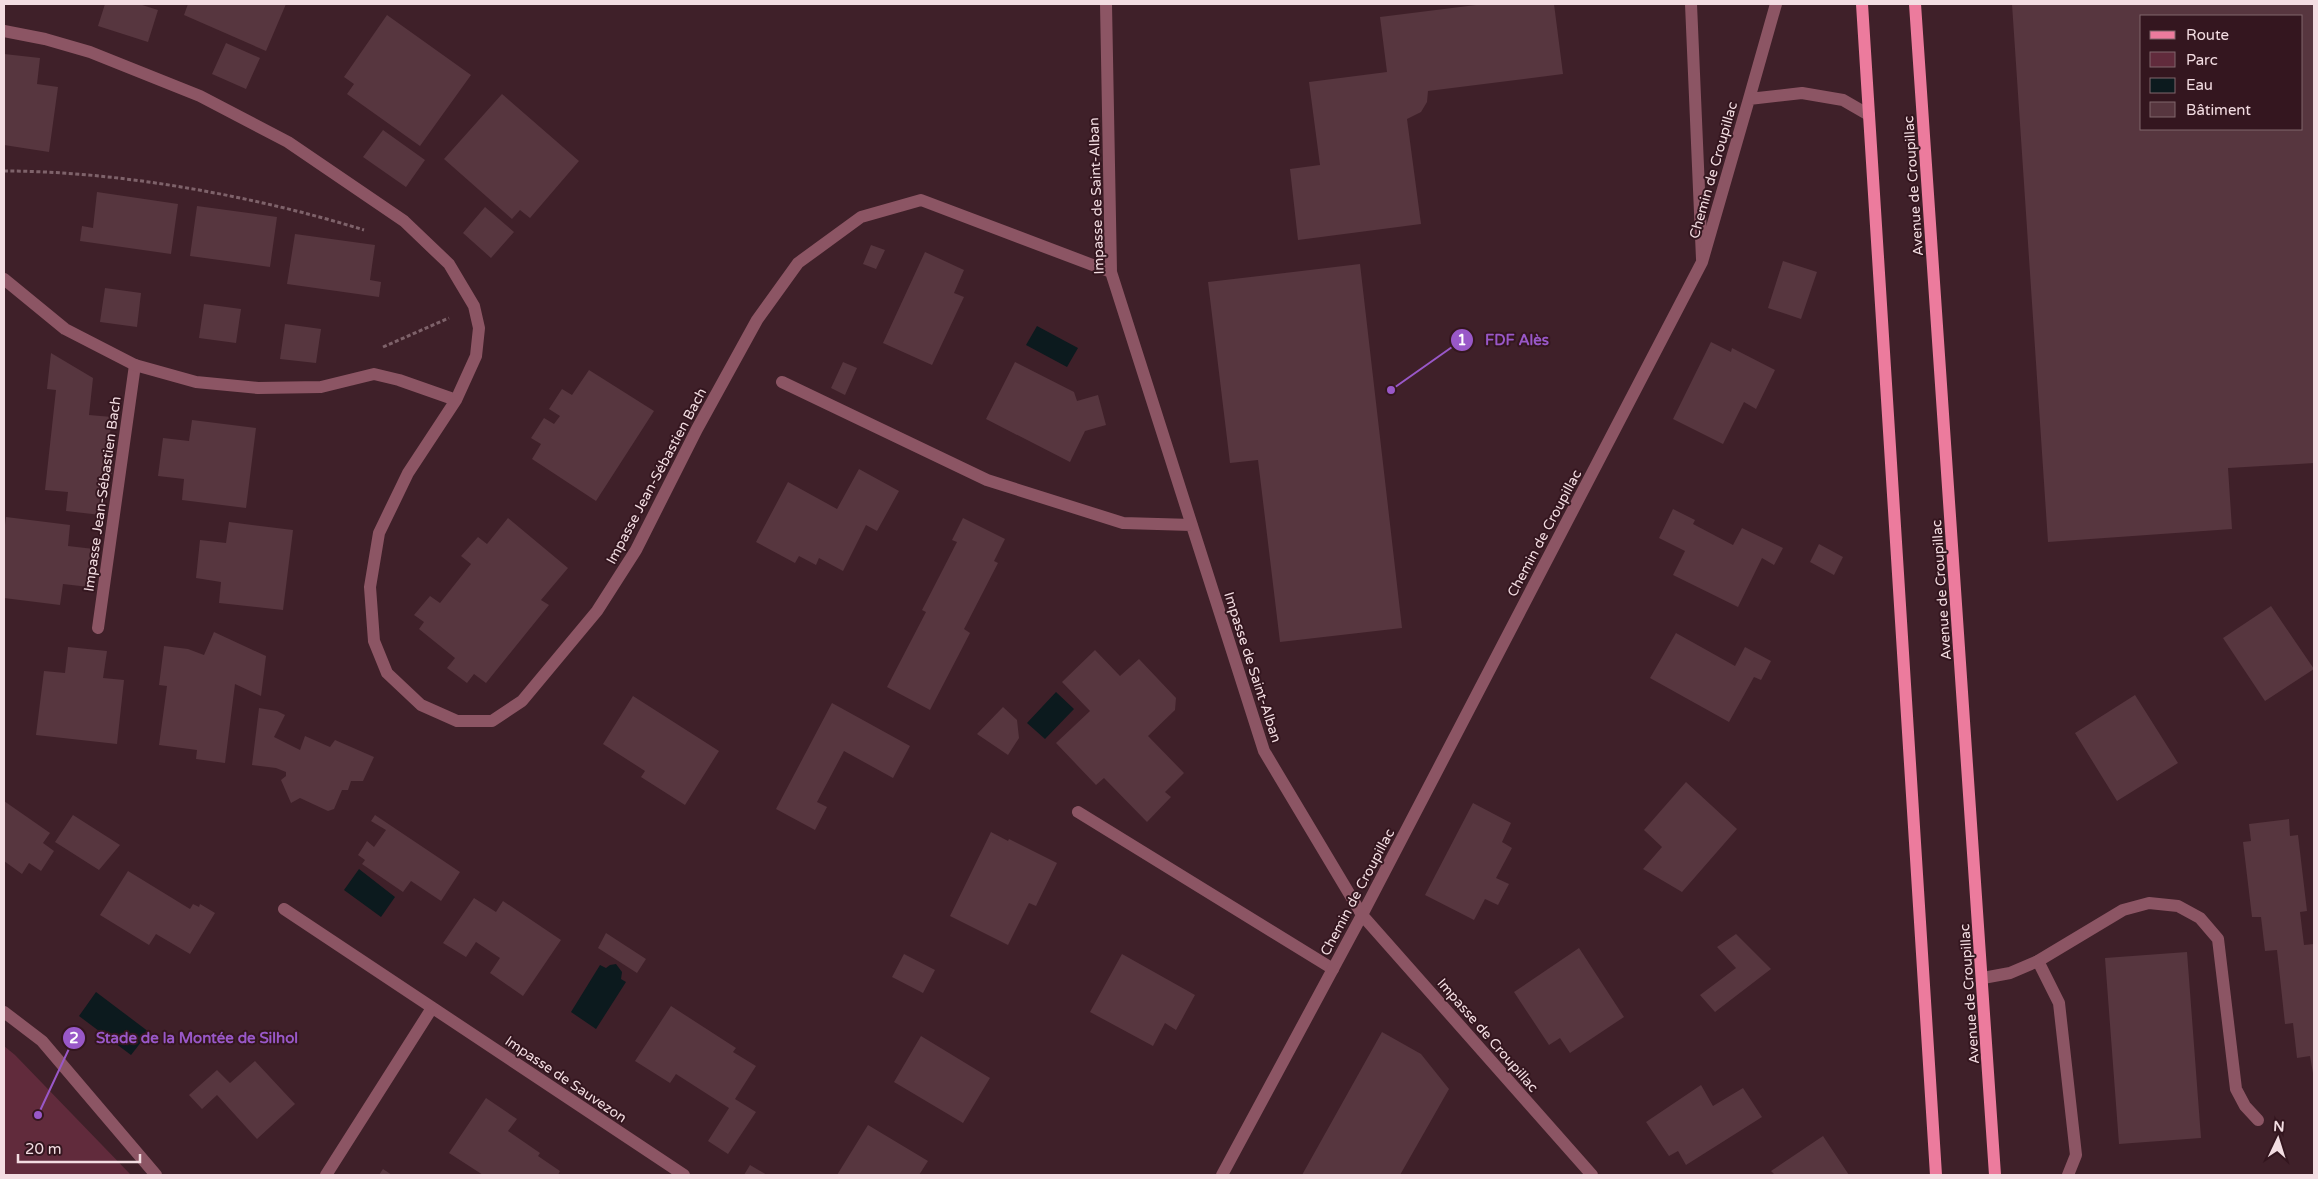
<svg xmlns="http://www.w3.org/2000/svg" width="2318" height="1179" font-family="'Varela Round',sans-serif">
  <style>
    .green { fill: #612b3c }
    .water { fill: #0c1a1e }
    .building { fill: #57363f; fill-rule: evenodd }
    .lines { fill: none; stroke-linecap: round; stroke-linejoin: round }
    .path { stroke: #7e626a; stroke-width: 3; stroke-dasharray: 4 2.5; stroke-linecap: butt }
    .service { stroke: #8c5564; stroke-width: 12 }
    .minor { stroke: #8c5564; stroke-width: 12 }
    .primary { stroke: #ec7b9d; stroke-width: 12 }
    .labels { text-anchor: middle; stroke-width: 4; stroke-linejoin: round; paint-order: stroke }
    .street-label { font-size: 14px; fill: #f3dde2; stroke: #34161f }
    .leader { fill: none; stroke: #9958c8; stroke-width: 2 }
    .callout-dot { fill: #9958c8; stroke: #34161f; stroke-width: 2 }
    .mark-label { font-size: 15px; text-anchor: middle; font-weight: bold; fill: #fff }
    .callout-label { font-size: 15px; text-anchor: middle; font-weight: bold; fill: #9958c8; stroke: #34161f; stroke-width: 4; stroke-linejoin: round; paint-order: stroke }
  </style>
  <rect width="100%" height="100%" fill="#3f2029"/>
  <path class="green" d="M4,1046l11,9 116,120h-127z"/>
  <path class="water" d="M1037,326l41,22 -11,19 -41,-22z
    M1056,692l18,17 -29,30 -18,-16z
    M359,869l36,28 -14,20 -37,-27z
    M616,964l6,8 -1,7 5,3 -30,47 -25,-17 29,-47 6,3 4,-3z
    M96,992l53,40 -18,23 -52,-39z"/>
  <path class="building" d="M105,4h34l19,6 -10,32 -50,-16z
    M188,4h98l-20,47 -82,-36z
    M1484,4h70l9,70 -135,17 -1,11 -6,10 -14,7 14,105 -123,16 -8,-71 30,-4 -11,-83 78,-10 -7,-55z
    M2012,4h302v459l-86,5 4,61 -184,13zM2142,16h160v113h-160z
    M387,15l84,60 -51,71 -73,-52 7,-10 -10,-7z
    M226,43l34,15 -14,31 -34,-15z
    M4,54l36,4 -3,26 21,3 -9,65 -45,-7z
    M502,94l77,67 -49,57 -10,-8 -8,9 -68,-60z
    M383,130l42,30 -19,27 -43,-30z
    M97,192l81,12 -7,50 -91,-13 2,-15 11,2z
    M197,206l80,11 -7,50 -80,-11z
    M485,207l29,25 -23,26 -28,-25z
    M295,234l80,11 -5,35 11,2 -2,15 -92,-13z
    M871,245l14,5 -9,19 -13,-5z
    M925,252l39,18 -10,23 10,4 -32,68 -49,-22z
    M1783,261l34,11 -16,47 -33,-11z
    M1360,264l42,364 -122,14 -22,-182 -28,3 -22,-181z
    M105,288l36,5 -4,34 -37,-5z
    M204,304l37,5 -5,34 -37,-5z
    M285,324l36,5 -5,34 -36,-4z
    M1711,342l20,10 1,-4 43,22 -19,39 -12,-7 -21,42 -50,-25z
    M51,353l42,25 -4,37 23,2 -3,24h6l-3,33 -7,-1 -4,42 -35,-4 2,-19 -23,-2 11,-100 -9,-1z
    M843,362l14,6 -12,27 -14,-7z
    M1015,362l59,30 3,9 21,-6 8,30 -21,6 -15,31 -84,-43z
    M589,370l65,41 -58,90 -64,-42 9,-15 -10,-6 13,-20 10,6 6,-8 -11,-7 13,-20 10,6z
    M192,420l64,8 -10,80 -64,-8 2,-21 -26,-3 5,-38 26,3z
    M859,469l40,22 -22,40 -11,-6 -23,46 -24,-13 -3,7 -17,-9 -4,7 -39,-21 32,-60 49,27z
    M1673,509l22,11 -2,4 40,21 9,-17 41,20 -9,17 -12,-7 -24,49 -65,-32 12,-24 -26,-13z
    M6,517l64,8 -2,21 26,3 -5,38 -26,-3 -3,21 -56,-7v-65z
    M508,518l60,50 -27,32 8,5 -63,78 -12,-9 -7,9 -20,-15 8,-10 -36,-29 5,-7 -10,-7 16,-19 10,7 31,-39 -10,-8 17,-19 9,7z
    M963,518l42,21 -11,22 4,2 -34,66 6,4 -40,77 -43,-23 39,-75 -4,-2 35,-68 -5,-2z
    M229,522l64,8 -10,80 -64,-7 2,-21 -25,-4 4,-38 26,3z
    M1819,544l24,13 -9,18 -24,-13z
    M2271,606l43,63 -49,32 -42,-63z
    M214,632l52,24 -5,40 -26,-12 -10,79 -29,-4 1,-9 -38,-5 8,-59 -8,-1 5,-39 24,3 16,6z
    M1676,633l59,33 10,-19 26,14 -10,19 -7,-3 -25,45 -79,-44z
    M68,647l39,4 -4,27 21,2 -7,64 -81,-9 8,-64 21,2z
    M1095,650l25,26 19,-17 37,39 -1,12 -27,26 36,37 -19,19 6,5 -24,25 -43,-44 -8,7 -40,-42 34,-32 -28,-29z
    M2135,695l43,68 -61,38 -42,-68z
    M633,696l86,55 -34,54 -44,-28 4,-6 -42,-27z
    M832,703l78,43 -17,32 -49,-27 -27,51 10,5 -12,23 -39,-21z
    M1003,707l14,13 2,18 -11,17 -31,-21z
    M259,708l18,3 8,4 -11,22 26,13 5,-14 25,11 5,-7 39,17 -11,24h-12l-3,9h-6l-8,19 -6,2 -28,-13 -9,5 -10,-23 5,-4v-4l-10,-4 -24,-3z
    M1686,782l51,47 -55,63 -39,-23 19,-22 -18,-17z
    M4,801l46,32 -7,10 11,8 -13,20 -12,-8 -7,11 -18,-13z
    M1473,803l38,20 -9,19 10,6 -16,30 13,6 -11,21 -13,-6 -11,21 -49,-25z
    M73,815l47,30 -21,25 -44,-28z
    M375,815l85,57 -19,29 -30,-20 -8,11 -41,-28 3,-4 -7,-5 9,-14 7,6 12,-17 -15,-9z
    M2289,819l1,17 8,-1 9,76 -7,1 4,33 10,-1v135l-4,-23 -13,2 -4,-35 -8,1 -8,-74 -12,1 -4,-34h-9l-9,-75 8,-1 -2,-17z
    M991,832l17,9 1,-2 48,24 -21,43 -7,-3 -21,42 -58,-29z
    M128,871l62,38 3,-5 6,3 1,-3 15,9 -25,41 -34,-20 -7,11 -49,-30z
    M474,898l22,14 7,-11 58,39 -38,56 -33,-23 10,-15 -24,-16 -10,15 -23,-14z
    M606,933l40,26 -9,14 -39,-25z
    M1736,934l35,35 -56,43 -15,-17 36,-27 -19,-21z
    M1579,948l45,69 -54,36 -10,-15 -11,7 -35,-53z
    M2187,952l14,186 -82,6 -14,-186z
    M904,954l31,16 -12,23 -31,-16z
    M1122,954l73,41 -19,35 -11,-7 -12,23 -63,-34z
    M671,1006l65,42 -3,4 23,14 -21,33 21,13 -28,42 -20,-13 21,-33 -53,-34 -6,9 -35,-22z
    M1382,1032l39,22 28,35 -49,86h-98z
    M921,1036l69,42 -27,45 -69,-41z
    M255,1061l40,43 -38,35 -40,-44 -15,14 -13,-14 28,-25 13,13z
    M1701,1085l12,21 30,-18 19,29 -76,48 -8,-14 -9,5 -23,-34z
    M486,1098l31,21 -9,12 32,22 -2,3 22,15 -2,4h-75l-34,-22z
    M868,1125l60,36 -9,14h-82z
    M1823,1136l26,39h-74l-4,-4z
    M750,1165l17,10h-23z
    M383,1169l9,6h-13z"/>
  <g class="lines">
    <path class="path" d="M4,171c114,0 251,25 360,59
      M383,347l66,-29"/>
    <path class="service" d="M1691,4l11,255
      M98,628l37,-263
      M1078,812l255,157
      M2038,961l21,42 17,152 -8,20"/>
    <path class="minor" d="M1106,4l5,268 153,479 98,164 230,260
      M1776,4l-27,95 53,-6 41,7 26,15
      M4,31l41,8 45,13 110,44 88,46 116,79 45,43 25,42 5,22 -3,28 -20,44 -48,73 -29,60 -9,54 4,54 13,32 34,32 36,16h35l30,-20 75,-90 39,-61 61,-121 60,-109 41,-57 63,-46 60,-17 190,72
      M4,279l61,50 70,36 61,17 62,6 63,-1 53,-13 25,6 57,20
      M782,382l205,98 136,43 69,2
      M284,909l400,266
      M1983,978l27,-5 28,-12 85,-51 26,-7 29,3 22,12 18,21 18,150 9,17 13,14
      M4,1012l38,29 114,134
      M326,1175l106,-167
      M1222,1175l140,-260 340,-653 47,-163"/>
    <path class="primary" d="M1862,4l74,1171
      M1915,4l80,1171"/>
  </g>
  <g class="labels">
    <g class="street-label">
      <text transform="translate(1713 170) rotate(-74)" y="5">Chemin de Croupillac</text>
      <text transform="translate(1913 186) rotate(-94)" y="5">Avenue de Croupillac</text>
      <text transform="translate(1096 196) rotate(-92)" y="5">Impasse de Saint-Alban</text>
      <text transform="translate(656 476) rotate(-62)" y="5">Impasse Jean-Sébastien Bach</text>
      <text transform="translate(102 494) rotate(-82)" y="5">Impasse Jean-Sébastien Bach</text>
      <text transform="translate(1544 533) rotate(-62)" y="5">Chemin de Croupillac</text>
      <text transform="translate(1941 590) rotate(-94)" y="5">Avenue de Croupillac</text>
      <text transform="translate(1253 667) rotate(72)" y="5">Impasse de Saint-Alban</text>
      <text transform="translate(1357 892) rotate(-62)" y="5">Chemin de Croupillac</text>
      <text transform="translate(1969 994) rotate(-94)" y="5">Avenue de Croupillac</text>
      <text transform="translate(1488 1035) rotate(49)" y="5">Impasse de Croupillac</text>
      <text transform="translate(566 1079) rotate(34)" y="5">Impasse de Sauvezon</text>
    </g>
  </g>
  <path class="leader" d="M1391 390L1462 340M38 1115L74 1038"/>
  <g class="callout-dot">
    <circle cx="1391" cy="390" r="5"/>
    <circle cx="38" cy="1115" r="5"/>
    <circle cx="1462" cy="340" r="12"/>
    <circle cx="74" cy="1038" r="12"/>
  </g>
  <g class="mark-label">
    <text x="1462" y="345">1</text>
    <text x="74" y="1043">2</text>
  </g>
  <g class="callout-label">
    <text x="1517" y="345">FDF Alès</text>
    <text x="197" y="1043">Stade de la Montée de Silhol</text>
  </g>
  <rect width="2318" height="1179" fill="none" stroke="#f3dde2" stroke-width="10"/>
  <rect x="2140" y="15" width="162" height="115" fill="#34161f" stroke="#80666d"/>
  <rect x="2150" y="31" width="25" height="8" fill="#ec7b9d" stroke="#80666d"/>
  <text x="2186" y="40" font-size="15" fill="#f3dde2">Route</text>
  <rect x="2150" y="52" width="25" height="15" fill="#612b3c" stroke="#80666d"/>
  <text x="2186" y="65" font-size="15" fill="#f3dde2">Parc</text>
  <rect x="2150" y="78" width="25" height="15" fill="#0c1a1e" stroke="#80666d"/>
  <text x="2186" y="90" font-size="15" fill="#f3dde2">Eau</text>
  <rect x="2150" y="102" width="25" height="15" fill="#57363f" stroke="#80666d"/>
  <text x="2186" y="115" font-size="15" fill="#f3dde2">Bâtiment</text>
  <g transform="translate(2278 1139) rotate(4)" stroke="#34161f" stroke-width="4" paint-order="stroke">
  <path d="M0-4L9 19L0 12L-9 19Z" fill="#f3dde2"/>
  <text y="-8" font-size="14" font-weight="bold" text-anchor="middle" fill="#f3dde2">N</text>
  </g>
  <path d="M18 1154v8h122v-8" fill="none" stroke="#f3dde2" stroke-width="2.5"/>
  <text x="25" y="1154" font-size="15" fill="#f3dde2" stroke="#34161f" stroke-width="4" paint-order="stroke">20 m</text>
</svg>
